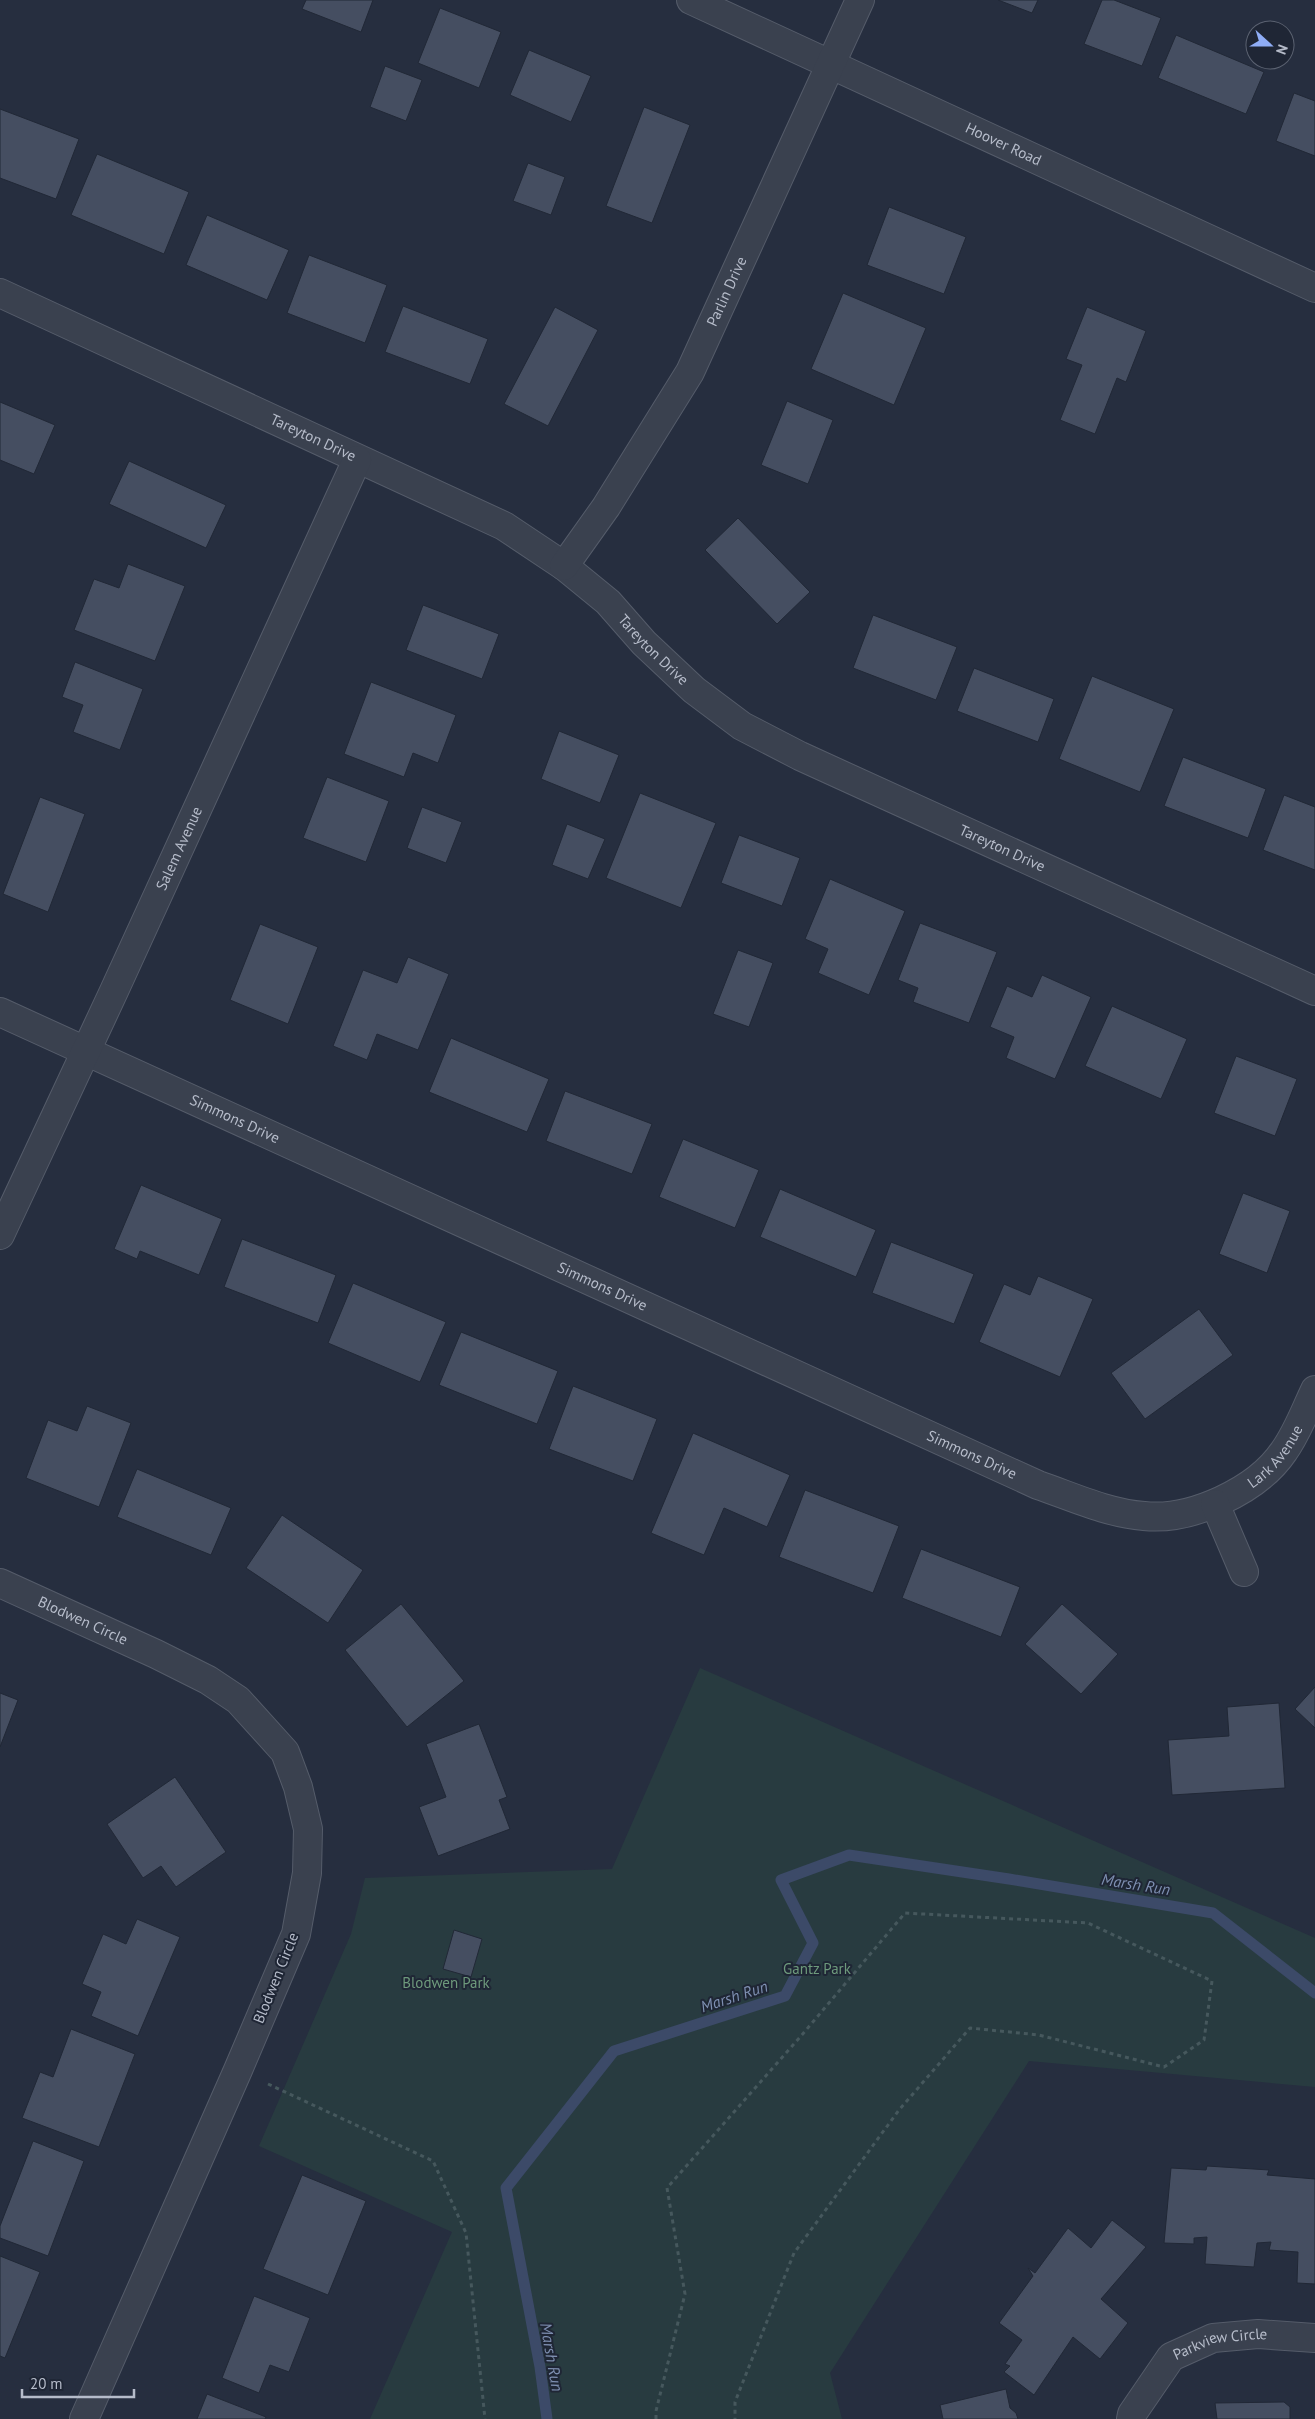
<svg xmlns="http://www.w3.org/2000/svg" width="1315" height="2419" font-family="'PT Sans',sans-serif">
  <style>
    .green { fill: #283b40 }
    .lines { fill: none; stroke-linecap: round; stroke-linejoin: round }
    .stream { stroke: #3c4a68; stroke-width: 11 }
    .building { fill: #454e61; stroke: #212836 }
    .minor-casing { stroke: #555c6a; stroke-width: 30 }
    .path { stroke: #46585d; stroke-width: 3; stroke-dasharray: 4 4; stroke-linecap: butt }
    .minor { stroke: #3a414f; stroke-width: 28 }
    .labels { text-anchor: middle; stroke-width: 4; stroke-linejoin: round; paint-order: stroke }
    .street-label { font-size: 15px; fill: #b6bcca; stroke: #1f2635 }
    .park-label { font-size: 15px; fill: #6e9a7c; stroke: #1f2635 }
    .water-label { font-size: 16px; font-style: italic; fill: #7e8fb1; stroke: #1f2635 }
  </style>
  <rect width="100%" height="100%" fill="#262e3f"/>
  <path class="green" d="M700,1668l615,270v149l-286,-26 -199,312 12,46h-472l82,-187 -193,-86 92,-212 14,-56 247,-9z"/>
  <g class="lines">
    <path class="stream" d="M547,2419l-7,-52 -34,-179 108,-137 171,-55 28,-53 -32,-63 68,-25 160,24 204,34 102,80"/>
  </g>
  <path class="building" d="M306,0h67l-12,32 -59,-23z
    M998,0h40l-6,13z
    M1102,0h12l47,18 -19,48 -58,-22z
    M440,8l61,24 -22,56 -61,-25z
    M1176,35l88,37 -18,42 -88,-36z
    M529,50l62,26 -20,46 -61,-27z
    M385,66l37,14 -16,41 -36,-14z
    M1294,93l21,8v55l-39,-15z
    M644,107l46,18 -38,98 -46,-17z
    M0,109l79,30 -23,60 -56,-21z
    M97,154l92,38 -25,62 -93,-39z
    M528,163l37,14 -14,38 -38,-14z
    M889,207l77,30 -22,57 -77,-29z
    M207,215l82,35 -22,50 -81,-35z
    M309,255l78,30 -22,58 -78,-30z
    M843,293l83,35 -32,77 -83,-36z
    M403,306l85,33 -18,45 -85,-32z
    M555,307l43,23 -50,96 -44,-22z
    M1087,307l59,24 -20,51 -9,-4 -22,56 -35,-14 22,-55 -16,-6z
    M787,401l46,19 -25,64 -47,-19z
    M0,402l55,23 -21,49 -34,-14z
    M129,461l97,44 -20,43 -97,-44z
    M738,518l72,74 -33,32 -72,-74z
    M128,564l57,22 -30,75 -81,-31 20,-51 25,9z
    M423,605l76,29 -17,45 -76,-29z
    M873,615l84,32 -21,53 -83,-32z
    M75,662l68,27 -23,61 -47,-18 10,-27 -21,-8z
    M974,668l80,31 -16,43 -81,-31z
    M1092,676l82,33 -34,83 -81,-33z
    M371,682l85,33 -18,48 -25,-10 -9,24 -60,-23z
    M559,731l60,24 -19,48 -59,-24z
    M1183,757l83,32 -18,49 -84,-32z
    M327,777l62,24 -23,61 -63,-24z
    M640,793l76,30 -35,85 -75,-30z
    M1284,795l31,12v63l-52,-20z
    M40,797l45,17 -37,98 -45,-18z
    M422,807l40,15 -16,41 -39,-15z
    M567,824l38,15 -17,40 -36,-14z
    M739,835l61,23 -18,48 -61,-23z
    M830,879l75,32 -36,84 -51,-22 10,-24 -23,-10z
    M920,923l77,29 -28,71 -56,-21 5,-14 -20,-8z
    M260,924l58,23 -30,77 -58,-24z
    M738,950l35,13 -24,64 -36,-13z
    M408,957l41,17 -31,76 -41,-16 -10,26 -34,-14 30,-76 34,13z
    M1042,975l49,22 -36,82 -49,-21 8,-21 -24,-10 17,-41 25,11z
    M1112,1006l75,33 -26,60 -76,-33z
    M451,1038l98,41 -22,53 -98,-40z
    M1236,1056l61,23 -22,57 -61,-23z
    M565,1091l87,33 -20,50 -86,-33z
    M683,1139l76,31 -24,58 -76,-31z
    M141,1185l81,34 -23,56 -59,-24 -3,8 -23,-10z
    M780,1189l96,41 -20,47 -96,-40z
    M1243,1193l47,18 -23,62 -48,-19z
    M242,1239l94,36 -18,48 -94,-36z
    M891,1242l83,32 -20,50 -82,-31z
    M1038,1276l55,23 -33,78 -81,-35 25,-58 26,11z
    M353,1283l93,39 -26,60 -92,-39z
    M1199,1309l34,46 -88,64 -34,-46z
    M461,1332l97,39 -21,53 -98,-39z
    M573,1386l84,33 -24,62 -84,-32z
    M87,1406l44,17 -32,84 -73,-29 22,-58 29,11z
    M693,1433l97,42 -23,52 -43,-19 -20,47 -53,-22z
    M137,1469l94,39 -20,47 -94,-38z
    M805,1490l94,36 -26,67 -94,-36z
    M282,1515l81,55 -35,53 -82,-55z
    M921,1549l99,38 -19,50 -99,-39z
    M401,1604l63,77 -57,46 -62,-77z
    M1062,1604l56,50 -37,40 -56,-50z
    M1315,1687v41l-20,-19z
    M0,1693l18,7 -18,47z
    M1279,1703l6,85 -113,7 -4,-55 61,-4 -2,-29z
    M479,1724l28,73 -8,3 11,29 -72,27 -19,-49 27,-10 -20,-53z
    M175,1777l51,75 -50,35 -15,-21 -18,12 -36,-54z
    M137,1919l43,18 -42,99 -47,-20 10,-24 -19,-8 21,-50 23,10z
    M454,1930l28,9 -11,38 -28,-8z
    M71,2029l64,25 -36,93 -77,-29 18,-46 13,5z
    M33,2141l51,20 -36,95 -48,-18v-12z
    M1207,2166l62,4 -2,5 48,4v105l-18,-1 1,-31 -29,-2 2,-8 -14,1 -3,24 -49,-3 2,-27 -13,1v6l-30,-1 7,-75 35,2z
    M302,2175l64,26 -38,94 -65,-26z
    M1112,2220l34,27 -45,52 27,24 -28,36 -27,-22 -39,58 -30,-23 6,-6 -5,-2 17,-24 -23,-17 34,-47 -5,-8 7,5 33,-45 23,20z
    M0,2256l40,16 -35,86 -5,-2z
    M254,2296l56,22 -21,54 -19,-7 -11,28 -37,-15z
    M1006,2389l4,19 6,5 2,6h-75l-3,-14z
    M207,2394l59,23 -1,2h-68z
    M1284,2402l6,5v12h-73l-2,-16z"/>
  <g class="lines">
    <g class="minor-casing">
      <g id="minor">
        <path id="s1" d="M691,0l624,288"/>
        <path id="s2" d="M0,293l504,233 60,40 44,36 36,41 50,47 48,36 58,30 515,235"/>
        <path id="s3" d="M564,566l42,-59 84,-135 170,-372"/>
        <path id="s4" d="M0,1012l1038,473c35,12 69,28 106,31 47,5 113,-25 140,-65 13,-18 21,-40 31,-61"/>
        <path id="s5" d="M0,1235l114,-244 243,-531"/>
        <path d="M1215,1504l29,68"/>
        <path id="s6" d="M0,1583l156,71 52,26 30,20 47,52 13,35 10,42 -1,44 -11,61 -58,136 -154,349"/>
        <path id="s7" d="M1131,2419l1,-5 39,-57 42,-19 45,-4 57,4"/>
      </g>
    </g>
    <path class="path" d="M268,2084l165,77 33,72 19,186
      M656,2419v-8l29,-117 -18,-106 134,-152 104,-123 183,10 124,58 -8,59 -40,27 -125,-32 -69,-7 -71,82 -105,143 -59,149v17"/>
    <use href="#minor" class="minor"/>
  </g>
  <g class="labels">
    <g class="street-label">
      <text dy="5" stroke="none"><textPath href="#s1" startOffset="344">Hoover Road</textPath></text>
      <text dy="5" stroke="none"><textPath href="#s3" startOffset="320">Parlin Drive</textPath></text>
      <text dy="5" stroke="none"><textPath href="#s2" startOffset="345">Tareyton Drive</textPath></text>
      <text dy="5" stroke="none"><textPath href="#s2" startOffset="750">Tareyton Drive</textPath></text>
      <text dy="5" stroke="none"><textPath href="#s5" startOffset="426">Salem Avenue</textPath></text>
      <text dy="5" stroke="none"><textPath href="#s2" startOffset="1155">Tareyton Drive</textPath></text>
      <text dy="5" stroke="none"><textPath href="#s4" startOffset="258">Simmons Drive</textPath></text>
      <text dy="5" stroke="none"><textPath href="#s4" startOffset="662">Simmons Drive</textPath></text>
      <text dy="5" stroke="none"><textPath href="#s4" startOffset="1068">Simmons Drive</textPath></text>
      <text dy="5" stroke="none"><textPath href="#s4" startOffset="1402">Lark Avenue</textPath></text>
      <text dy="5" stroke="none"><textPath href="#s6" startOffset="91">Blodwen Circle</textPath></text>
      <text transform="translate(276 1978) rotate(-68)" y="5">Blodwen Circle</text>
      <text dy="5" stroke="none"><textPath href="#s7" startOffset="126">Parkview Circle</textPath></text>
    </g>
    <g class="park-label">
      <text x="817" y="1974">Gantz Park</text>
      <text x="446" y="1988">Blodwen Park</text>
    </g>
    <g class="water-label">
      <text transform="translate(1136 1884) rotate(9)" y="6">Marsh Run</text>
      <text transform="translate(734 1996) rotate(-18)" y="6">Marsh Run</text>
      <text transform="translate(552 2357) rotate(80)" y="6">Marsh Run</text>
    </g>
  </g>
  <g transform="translate(1270 45) rotate(111)"><circle r="24" fill="#1f2635" stroke="#5b6271"/>
  <path d="M0-4L9 19L0 12L-9 19Z" fill="#8fadf6"/>
  <text y="-8" font-size="14" font-weight="bold" text-anchor="middle" fill="#b6bcca">N</text>
  </g>
  <path d="M22 2389v8h112v-8" fill="none" stroke="#b6bcca" stroke-width="2.5"/>
  <text x="30" y="2389" font-size="15" fill="#b6bcca" stroke="#1f2635" stroke-width="4" paint-order="stroke">20 m</text>
</svg>
